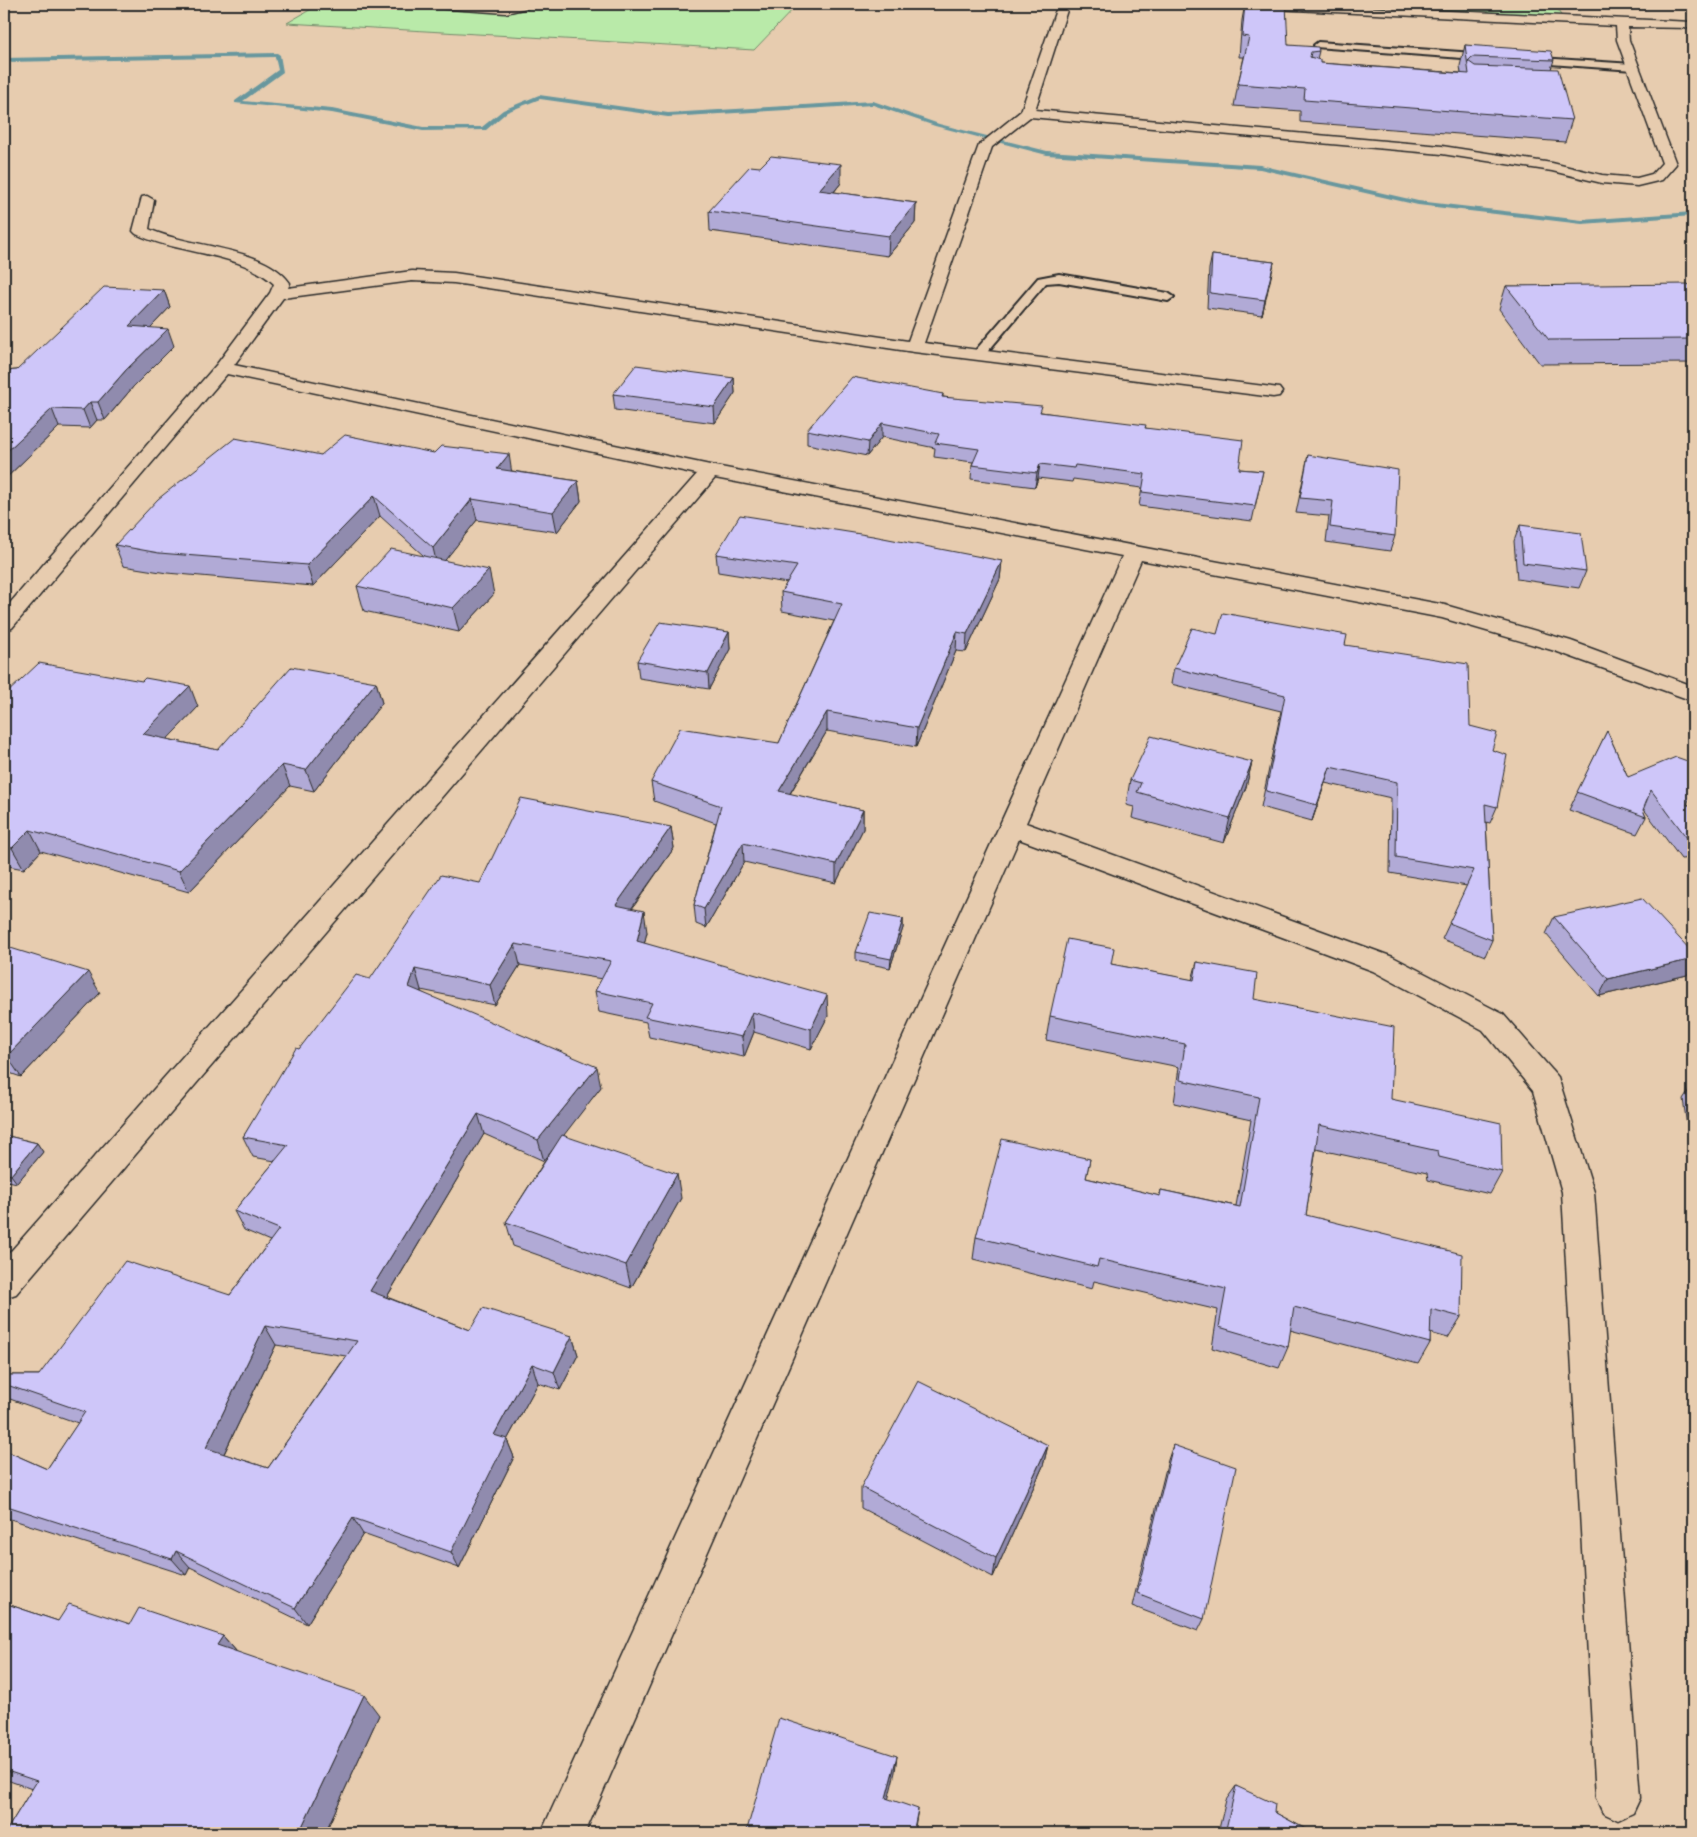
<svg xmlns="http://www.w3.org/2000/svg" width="1697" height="1837" font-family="'Patrick Hand',sans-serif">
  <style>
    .green { fill: #b9eaa9; stroke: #728a6a }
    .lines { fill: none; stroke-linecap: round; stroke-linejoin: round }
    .stream { fill: #67979e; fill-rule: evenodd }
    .service-casing { stroke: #2b2b2b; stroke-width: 4 }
    .minor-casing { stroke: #2b2b2b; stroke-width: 3 }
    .service { fill: #e7ccaf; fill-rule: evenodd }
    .minor { fill: #e7ccaf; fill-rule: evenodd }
    .wall { fill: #b1aad6; stroke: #2b2b2b; fill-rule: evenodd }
    .shaded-wall { fill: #908bae; stroke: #2b2b2b }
    .building { fill: #cec6f9; stroke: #2b2b2b; fill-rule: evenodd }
  </style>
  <rect width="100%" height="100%" fill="#e7ccaf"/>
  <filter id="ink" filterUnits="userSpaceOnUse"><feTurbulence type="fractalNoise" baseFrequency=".02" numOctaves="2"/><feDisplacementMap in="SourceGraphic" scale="10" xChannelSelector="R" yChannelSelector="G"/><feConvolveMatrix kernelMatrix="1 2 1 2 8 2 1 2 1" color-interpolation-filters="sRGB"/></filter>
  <g filter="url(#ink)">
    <path class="green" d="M320,4h478l-44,46 -467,-27z
      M1195,4h359l11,18z"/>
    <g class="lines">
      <path class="stream" d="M277,53l3,2 3,17 -40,29 89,8 91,18h59l21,-17 36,-15 129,18 205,-12 66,23 108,27 213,14 158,36 164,19 111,-8v4l-111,8 -164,-19 -158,-36 -213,-14 -112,-29 -62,-21 -205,12 -128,-18 -33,13 -21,18 -63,1 -91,-18 -97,-10v-2l43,-31 -3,-13 -271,5v-4z"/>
      <g class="service-casing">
        <path id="service" d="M1687,4h6v4z
          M1318,42l171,12 4,3 -4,3 -174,-13 -1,-2z
          M1525,57l108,7 4,3 -4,3 -111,-8 -1,-2z
          M1059,274l109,19 6,4 -6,4 -109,-19 -13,1 -63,74h-8l-2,-3 2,-3 63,-73z"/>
      </g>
      <g class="minor-casing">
        <path id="minor" d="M415,4l91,3 12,-3h19l-2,2 -29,7 -85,-6z
          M1058,4h11l-34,106 407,36 110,17 50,12 35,3 15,-4 10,-11 -45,-123 -1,-14 -384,-19 -6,-3h70l397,18v6l-65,-1 1,13 47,124 -14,16 -25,6 -35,-3 -50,-12 -110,-17 -412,-37 -38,30 -68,196 355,45 3,4 -3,4 -6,1 -359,-45 -460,-69 -42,-2 -129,17 -49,67 476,100 735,140 126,36 122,45v15l-138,-50 -113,-33 -301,-58 -115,263 367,134 110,57 55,63 36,115 46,606 -7,15 -15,7 -15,-7 -7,-15 -34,-606 -29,-101 -50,-61 -110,-59 -354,-132 -434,994h-44l581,-1277 -407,-78 -699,816 -12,4v-39l693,-785 -470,-100 -215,254 -8,2v-20l213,-246 53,-71 4,-9c-35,-33 -95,-29 -138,-50l-3,-3 9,-34 5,-1 7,4 -5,29c40,19 115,17 141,54l-2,5 124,-17 42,2 454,68 71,-196 42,-34z"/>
      </g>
      <use href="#service" class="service"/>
      <use href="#minor" class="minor"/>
    </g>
    <path class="wall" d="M1245,4l43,41 31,6 -2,8 3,4 141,10 -1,-7 5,-21 89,15 -3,9 21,51 -7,22 -265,-20v-11l-66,-5 4,-22 6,-27h-5l3,-37z
      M841,183l-7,9 82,11 -1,20 -27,33 -178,-25 -1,-20z
      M1212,255l62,7 -12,53 -55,-7 2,-39z
      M1506,286l187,3v74l-153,1 -41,-55z
      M164,290l6,17 -20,21 24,18 -41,41 -28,33h-8l-7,8 -31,-1 -55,53v-109l13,-1z
      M734,378l1,15 -20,30 -100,-13 -2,-16z
      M943,394v3l203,31 93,41 24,2 -11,50 -113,-15 3,-18 -69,-9 -1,3 -34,-4 -3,9 -64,-8 1,-14 1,-3 -39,-5 1,-9 -53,-11 -15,19 -60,-12v-14z
      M321,455l191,16 66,10 3,20 -24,31 -80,-12 -32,40 49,34 -35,38 -95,-21 -7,-25 67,-30 -44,-40 -67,70 -146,-13 -44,-7 -8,-21z
      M1308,455l87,81 -5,15 -64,-9 3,-26 -33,-3z
      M1520,525l66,46 -7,17 -62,-9 -3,-38z
      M716,554l286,7 -2,18 -34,73 -10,-1 -40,96 -89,-16 -37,63 73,16v19l-27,54 -92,-21 -38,66 -10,-4 -2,-19 22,-82 -62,-22 -3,-19 128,-39 55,-122 -52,-10 -1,-19 6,-9 -69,-11z
      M729,632l1,17 -21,40 -70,-11 -2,-17z
      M1217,634l128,11 125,81 22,24 5,57 -7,16 -4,-1 6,118 -7,16 -43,-17 25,-53 -77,-13 1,-75 -66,-15 -13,38 -51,-14 20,-96 -110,-27 3,-16z
      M376,682l6,21 -68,88 -24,-5 -101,106 -148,-41 -17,18 -16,-3 -4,4v-174l194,11 -31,32 51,11z
      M1607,731l21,46 59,28h6v53l-12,1 -38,-51v2l3,7 -9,17 -68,-24z
      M1252,762l-6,25 -22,56 -92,-25 2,-11 -8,-2 4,-25z
      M671,827l3,21 -42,61 15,23 -3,11 184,73 -17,33 -57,-17 -10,25 -95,-20 -3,-15 -47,-10 -4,-21 7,-12 -82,-14 -25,40 -74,-15v2l180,95 -38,48 118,63 -50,90 -118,-42 -7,-24 45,-71 -7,10 -60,-27 -97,163 83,33 102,6 6,19 -18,35 -22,-7 -31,57 7,17 -55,111 -96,-34 -56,90 -117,-57 -4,8 -182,-58v-67l43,19 31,-46 -71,-25 -3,-4v-19h35l191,-80 40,-54 -26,-11 -10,-19 41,-50 -22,-4 -10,-20 56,-88 71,-70 110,-96zM276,1345l70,11 -78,112 -44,-14z
      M1554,917l133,58 -88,21 -53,-62z
      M903,919v9l-13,40 -34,-7v-9z
      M4,938l5,10 91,45 -79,84 -17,-6z
      M1197,962l57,37 137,100 111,73 -12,22 -62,-14 -1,-7 -111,-24 -10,66 155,102 -13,21 -18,-5v10l-12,21 -128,-34 -2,17 -9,21 -67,-20 6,-38 -124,-29 -2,8 -119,-30 3,-22 114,-78 -4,19 73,18 2,-6 75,16 15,-86 -77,-17 5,-36 -133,-27 4,-24 61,-52 81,16z
      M1693,1084v81l-10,-66z
      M4,1135l33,8 6,9 -26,31 -13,-3z
      M1048,1445l-5,21 -50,111 -132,-69v-21z
      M1173,1445l31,174 -6,12 -66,-25 36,-146z
      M4,1603l54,18 72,3 93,12 14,16 142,63 -54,118h-320l27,-44 -28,-10z
      M1236,1786l38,26 39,21h-95l8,-33z"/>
    <path class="shaded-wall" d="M841,164v19l-22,27v-20z
      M916,203l-1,20 -27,33 1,-20z
      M1274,262l-3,15 -9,38 3,-15z
      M164,290l6,17 -35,37 -6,-18z
      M168,329l6,17 -41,41 -28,33 -7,-18 28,-32z
      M734,378l1,15 -20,30 -1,-16z
      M90,402l7,18 -7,8 -7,-18z
      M52,409l7,18 -55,53v-26z
      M882,423v14l-15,19 1,-14z
      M509,454l3,20 -15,-5z
      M1040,464l-2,14 -3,9 2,-14z
      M578,481l3,20 -24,31 -4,-20z
      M374,496l6,20 -67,70 -6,-21z
      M472,499l5,21 -39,49 -5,-21z
      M1002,561l-2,18 -34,73 1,-18z
      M489,570l5,24 -35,38 -6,-24z
      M729,632l1,17 -21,40 -1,-16z
      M957,632l-1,19 -40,96 1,-19z
      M376,682l6,21 -68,88 -8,-21z
      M190,686l8,21 -46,48 -9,-21z
      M827,712v19l-47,79 -1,-19z
      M1252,762l-6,25 -22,56 6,-25z
      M282,765l8,21 -101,106 -10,-21z
      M1330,767l-5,16 -13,38 5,-16z
      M863,810v19l-27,54v-19z
      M671,827l3,21 -55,78 -3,-21z
      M30,830l11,21 -17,18 -12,-21z
      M743,843l1,19 -38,66 -2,-19z
      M4,859l4,7 -4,4z
      M644,911l3,21 -7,30 -3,-21z
      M903,919v9l-13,40 1,-9z
      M4,938l10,18 -10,3z
      M515,944l5,21 -25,40 -5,-20z
      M1693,959v6l-6,10 -88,21 9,-17z
      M415,969l6,21 -5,17 -7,-20z
      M88,972l12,21 -79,84 -14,-21z
      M827,995l1,21 -17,33v-20z
      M752,1012l2,20 -10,25 -2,-20z
      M597,1067l4,20 -57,74 -6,-21z
      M478,1114l6,20 -105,176 -9,-19z
      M37,1143l6,9 -26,31 -6,-8z
      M677,1174l4,24 -50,90 -5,-23z
      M265,1326l11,19 -58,121 -12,-18z
      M572,1336l6,19 -18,35 -6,-18z
      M532,1364l6,19 -31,57 7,17 -55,111 -8,-16 43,-117z
      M1048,1445l-5,21 -50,111 3,-19z
      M353,1518l10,16 -56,90 -12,-16z
      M176,1551l14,16 -4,8 -14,-16z
      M223,1636l19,22 -25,-13z
      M364,1695l15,20 -54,118h-26z
      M897,1756l-2,16 -10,41 1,-15z
      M918,1809l-4,24h-1z"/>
    <path class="building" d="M1245,4h41l2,41 30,2 1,4 -8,1 -1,5 10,3v3l149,11 -4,-29 86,6 3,9 -82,-3 -4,4 7,5 83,3 14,51 -268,-20 1,-11 -67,-5 11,-47 -7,-1z
      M771,156l70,8 -22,26 97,13 -27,33 -180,-25 41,-45 10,1z
      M1212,255l62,7 -9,38 -55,-7z
      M1688,284l5,5v50l-144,1 -43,-54z
      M104,287l60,3 -35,36 39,3 -42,41 -28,32h-8l-7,8 -31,-1 -48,45v-83l13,-1z
      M636,365l98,13 -20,29 -101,-13z
      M852,377l91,17 -1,3 100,9 -2,6 106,13 -1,3 98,12 -4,29 24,2 -8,35 -113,-14 3,-18 -70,-9 -1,3 -34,-4 -3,9 -65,-8 7,-16 -44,-6 4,-9 -57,-11 -14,19 -61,-12z
      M345,435l89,18 7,-7 68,8 -12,15 81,12 -25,31 -81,-13 -39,49 -59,-52 -67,69 -148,-12 -44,-8 43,-46 77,-61 86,17z
      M1308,455l90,15 -3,66 -65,-9 3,-26 -33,-3z
      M740,515l133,21 129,25 -35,73 -10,-2 -40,96 -90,-16 -48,79 84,19 -27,54 -93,-21 -39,66 -10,-4 27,-99 -70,-24 29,-54 99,15 63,-139 -61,-12 16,-26 -81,-12z
      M1520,525l61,8 5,38 -63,-8z
      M391,549l98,21 -36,38 -96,-22z
      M1223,613l124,22 -2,10 123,19 2,62 27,7 -5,17 15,5 -10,52 -12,-3 7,136 -43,-17 25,-53 -78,-13 1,-75 -67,-15 -13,38 -51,-14 19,-96 -111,-27 18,-40 25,6z
      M660,622l69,10 -21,41 -71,-12z
      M39,663l103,18 3,-3 45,8 -47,48 75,16 73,-83 85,15 -70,88 -24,-5 -103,106 -149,-41 -18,18 -8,-2v-150z
      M1607,731l21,46 48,-20 17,6v25l-6,17h6v37h-3l-39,-52 -8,20 3,7 -69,-25z
      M1151,736l101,26 -22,56 -93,-26 4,-9 -11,-3z
      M521,798l150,29 -55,78 28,6 -7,30 190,54 -16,34 -59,-17 -10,25 -97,-20 7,-14 -57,-12 16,-30 -96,-17 -25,41 -75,-16 -6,18 188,80 -59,73 -60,-26 -108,177 100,39 13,-22 89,28 -18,36 -22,-8 -38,71 13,4 -56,113 -98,-34 -58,90 -119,-57 -4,8 -168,-54v-55l43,19 38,-57 -81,-28v-9h35l86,-114 105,34 49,-66 -45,-18 54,-66 -45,-8 53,-89 3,1 57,-74 14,4 71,-104 39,8zM265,1326l92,15 -89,127 -62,-20z
      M1642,898l51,55v6l-85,20 -54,-62z
      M870,913l33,6 -12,40 -35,-7z
      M1067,939l47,9 -3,16 83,16 3,-18 60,11 -3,26 140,28 -3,72 110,24 1,49 -63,-15 -1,-6 -119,-26 -13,90 156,39 -1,63 -30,-8 -1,34 -136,-36 -6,40 -69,-20 7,-38 -127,-30 -2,8 -121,-30 26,-98 88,20 -4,19 74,18 1,-6 79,17 19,-110 -79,-17 5,-36 -135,-28z
      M4,946l84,26 -81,84 -3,-1z
      M4,1135l33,8 -26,32 -7,-2z
      M562,1135l115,39 -51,91 -120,-43z
      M918,1381l130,64 -52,113 -135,-71z
      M1173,1445l63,22 -32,152 -67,-26z
      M4,1603l54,18 11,-17 61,20 9,-16 84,28 -6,9 147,50 -65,138h-294l32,-52 -33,-11z
      M779,1718l118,38 -11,42 32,11 -5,24h-167z
      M1236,1786l39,18 -1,8 39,21h-88z"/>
  </g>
  <rect width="1697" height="1837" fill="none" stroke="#e7ccaf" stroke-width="20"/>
  <rect x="10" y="10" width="1677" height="1817" fill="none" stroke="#2b2b2b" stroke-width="2" filter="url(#ink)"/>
</svg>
